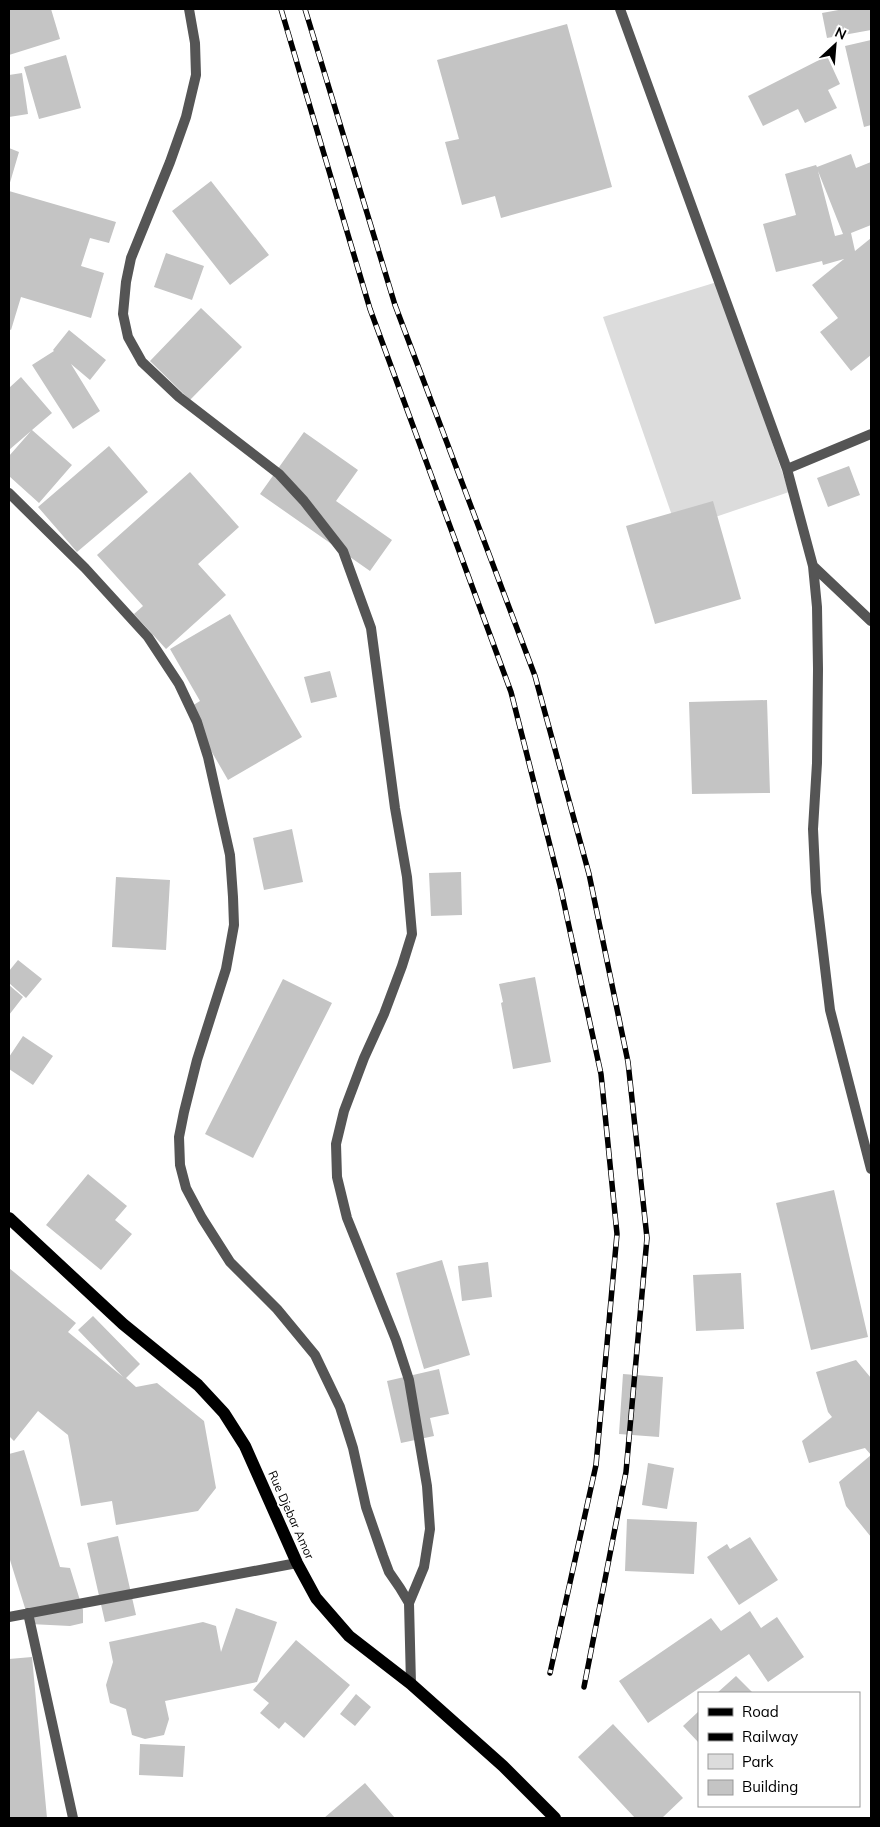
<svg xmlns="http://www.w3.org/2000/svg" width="880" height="1827" font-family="Mulish,sans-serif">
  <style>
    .green { fill: #dcdcdc }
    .building { fill: #c4c4c4; fill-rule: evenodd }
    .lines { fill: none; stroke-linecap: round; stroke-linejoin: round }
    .minor { stroke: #555; stroke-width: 10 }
    .tertiary { stroke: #555; stroke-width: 10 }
    .primary { stroke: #000; stroke-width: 12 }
    .rail-casing { stroke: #000; stroke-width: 5.5 }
    .rail { stroke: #fff; stroke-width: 4; stroke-dasharray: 11; stroke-linecap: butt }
    .labels { text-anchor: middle; stroke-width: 4; stroke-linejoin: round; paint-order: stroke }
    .street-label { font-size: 12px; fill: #000; stroke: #fff }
  </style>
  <rect width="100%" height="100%" fill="#fff"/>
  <path class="green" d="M717,282l72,210 -112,38 -74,-213z"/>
  <path class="building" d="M9,9h42l9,30 -51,16z
    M844,9h27v21l-44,8 -5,-25z
    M567,24l45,163 -111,31 -6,-22 -33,9 -17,-63 14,-3 -22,-79z
    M871,40v85l-7,2 -19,-81z
    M66,55l15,53 -42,11 -15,-52z
    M827,56l13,28 -12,6 9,18 -32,15 -7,-14 -35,17 -15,-30z
    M22,73l6,41 -19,3v-42z
    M9,148l10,4 -10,34z
    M851,154l5,14 15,-6v63l-20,8 4,18 16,-13v117l-20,16 -31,-39 18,-14 -26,-33 32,-26 -21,6 -1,-4 -46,11 -13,-48 33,-9 -11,-41 31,-9 1,2zM818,171l25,63 -8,2z
    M211,181l58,74 -39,30 -58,-74z
    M9,191l107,31 -7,21 -19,-5 -9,28 23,7 -13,45 -70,-21 -10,33 -2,-1z
    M166,253l38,13 -12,34 -38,-13z
    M201,308l41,39 -52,53 -40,-39z
    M69,330l37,30 -16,20 -19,-16 29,47 -27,18 -41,-64 22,-14 -1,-1z
    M21,377l31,36 -20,17 40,35 -33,38 -30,-27v-20l22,-25 -22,19v-62z
    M304,432l54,38 -22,31 56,39 -22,31 -110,-77z
    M109,446l39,46 -71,60 -39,-45z
    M849,466l11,29 -32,12 -11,-29z
    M190,472l49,55 -41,37 28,31 -60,54 -32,-35 9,-8 -46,-51z
    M713,501l28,98 -86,25 -29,-98z
    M230,614l72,123 -74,43 -41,-71 13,-8 -30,-52z
    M330,671l7,26 -26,6 -7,-26z
    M767,700l3,93 -78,1 -3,-92z
    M292,829l11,53 -39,8 -11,-52z
    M461,872l1,43 -31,1 -2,-43z
    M116,877l54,3 -4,70 -54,-3z
    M18,960l24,19 -16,19 -17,-15v-12z
    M535,977l16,85 -38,7 -12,-66 2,-1 -4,-18z
    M283,979l49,24 -79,155 -48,-24z
    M9,985l14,12 -14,18z
    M23,1036l30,20 -20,29 -24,-16v-12z
    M88,1174l39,32 -12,14 17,14 -31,36 -55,-45z
    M834,1190l34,147 -57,13 -35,-147z
    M442,1260l28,95 -46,14 -28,-96z
    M488,1262l4,35 -30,4 -4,-35z
    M9,1268l67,55 -8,9 55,45 -45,-47 15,-14 47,48 -14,14 10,9 21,-4 47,38 12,67 -18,23 -82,14 -4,-24 -31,5 -13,-71 -30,-24 -24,30 -5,-5z
    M741,1273l3,56 -48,2 -3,-56z
    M856,1360l15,18v159l-25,-31 -7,-24 32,-27 -6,-7 -56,15 -7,-22 30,-24 -4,-5 -12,-40z
    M439,1369l10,45 -19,4 4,18 -33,7 -14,-62z
    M623,1374l40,3 -4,60 -40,-3z
    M24,1450l36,117 10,1 13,42v13l-13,3 -40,-2 -20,-64 -1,1v-107z
    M648,1463l26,5 -7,41 -25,-4z
    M627,1519l70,3 -3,52 -69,-3z
    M118,1536l18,79 -31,7 -18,-79z
    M750,1537l28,43 -39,25 -32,-48 20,-13 3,5z
    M236,1608l41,14 -20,60 -92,19 4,18 -5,16 -19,4 -13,-4 -6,-26 -16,-6 -4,-18 7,-23 -4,-20 94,-20 13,4 5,26z
    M750,1611l11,17 16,-11 27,40 -36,25 -19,-28 -101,69 -29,-42 92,-63 10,13z
    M296,1640l54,45 -46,53 -19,-16 -6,7 -19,-16 9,-10 -16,-13z
    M32,1657l15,161h-38v-159z
    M736,1676l17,17h-36z
    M356,1694l15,13 -16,19 -15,-12z
    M699,1711v32l-16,-17z
    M613,1724l70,74 -21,20h-27l-57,-61z
    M140,1744l45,2 -2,31 -44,-2z
    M365,1783l30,35h-71z"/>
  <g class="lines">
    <path class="minor" d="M189,9l6,34 1,32 -10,42 -16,45 -39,96 -5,24 -3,32 5,23 14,25 37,35 100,77 25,27 39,50 28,77 24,180 12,69 5,57 -10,32 -18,48 -20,44 -20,53 -8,33 1,33 10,41 49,122 13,40 18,106 3,43 -6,38 -15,36
      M620,9l167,460 26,97 4,41 1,62 -1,94 -4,66 3,63 14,118 41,159
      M787,469l84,-35
      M813,566l58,55
      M28,1613l45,205
      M9,1617l288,-54"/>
    <path class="tertiary" d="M9,493l76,75 63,69 31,47 18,38 11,35 22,98 3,42 1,28 -8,44 -29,91 -13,52 -5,25 1,28 6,23 16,30 28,44 47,47 38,46 25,52 13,41 13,59 17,49 6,16 11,16 9,15 2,81"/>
    <path class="primary" d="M9,1218l114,106 75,61 26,28 21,33 52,117 19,35 33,38 62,48 92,82 52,52"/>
    <g class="rail-casing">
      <path id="rail" d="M281,9l89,300 141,383 49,193 41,189 16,160 -21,231 -46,208
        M305,9l90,296 140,371 54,198 39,188 19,176 -21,234 -42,215"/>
    </g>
    <use href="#rail" class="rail"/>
  </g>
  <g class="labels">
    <g class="street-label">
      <text transform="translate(291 1515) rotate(66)" y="4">Rue Djebar Amor</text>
    </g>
  </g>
  <rect width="880" height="1827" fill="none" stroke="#000000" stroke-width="20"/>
  <rect x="698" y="1692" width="162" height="115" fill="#ffffff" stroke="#999999"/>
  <rect x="708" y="1708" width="25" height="8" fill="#000000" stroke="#999999"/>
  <text x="742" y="1717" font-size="15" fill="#000000">Road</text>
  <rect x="708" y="1733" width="25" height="8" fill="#000000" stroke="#999999"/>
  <text x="742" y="1742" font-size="15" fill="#000000">Railway</text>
  <rect x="708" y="1754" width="25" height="15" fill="#dcdcdc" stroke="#999999"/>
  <text x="742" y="1767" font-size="15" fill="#000000">Park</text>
  <rect x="708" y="1780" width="25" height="15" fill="#c4c4c4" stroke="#999999"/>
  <text x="742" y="1792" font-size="15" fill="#000000">Building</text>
  <g transform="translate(835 45) rotate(26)" stroke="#ffffff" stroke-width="4" paint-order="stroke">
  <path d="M0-4L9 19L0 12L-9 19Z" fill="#000000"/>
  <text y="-8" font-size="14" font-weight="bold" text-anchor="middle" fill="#000000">N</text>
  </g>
</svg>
